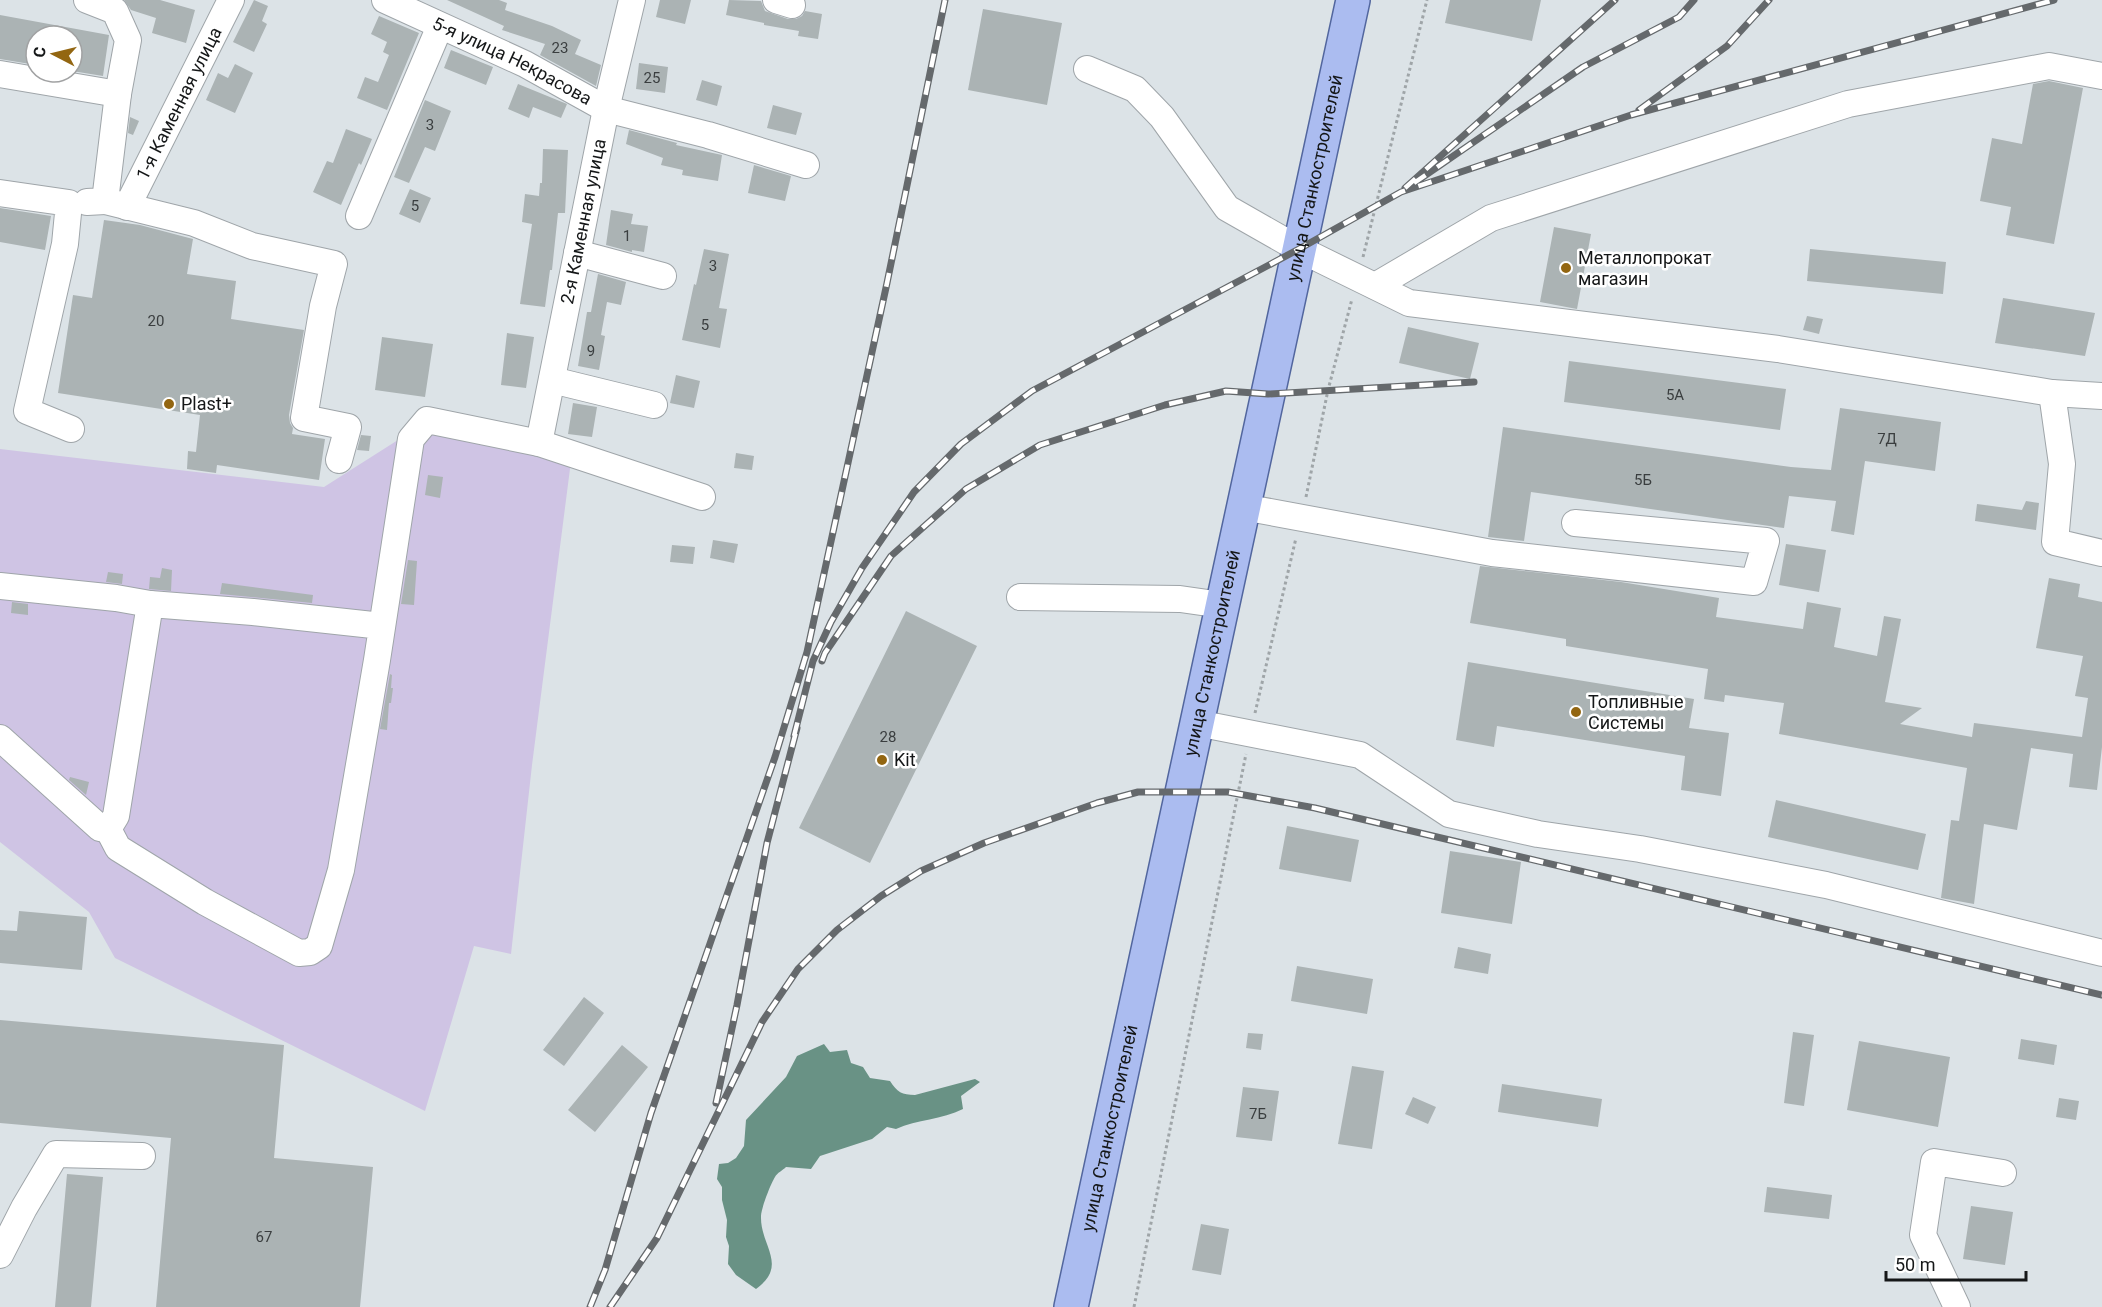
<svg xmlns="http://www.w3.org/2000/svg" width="2102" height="1307" font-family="Roboto,sans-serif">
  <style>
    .green { fill: #cfc4e4 }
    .water { fill: #699285 }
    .building { fill: #abb3b4 }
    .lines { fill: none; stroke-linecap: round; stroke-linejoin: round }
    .minor-casing { stroke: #9fa5a9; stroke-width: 28 }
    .major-casing { stroke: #52669e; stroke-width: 36 }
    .path { stroke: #9fa5a8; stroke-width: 3; stroke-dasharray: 3 3; stroke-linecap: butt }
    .minor { stroke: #fff; stroke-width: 26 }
    .major { stroke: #abbcf0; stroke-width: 33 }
    .rail-casing { stroke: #65696c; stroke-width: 7 }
    .rail { stroke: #fff; stroke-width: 4.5; stroke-dasharray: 14; stroke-linecap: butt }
    .poi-dot { fill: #936611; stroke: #fff; stroke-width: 2 }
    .labels { text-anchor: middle; stroke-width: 5; stroke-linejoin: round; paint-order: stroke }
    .number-label { font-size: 15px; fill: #3a3e3f }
    .street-label { font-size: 18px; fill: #151718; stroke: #fff }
    .poi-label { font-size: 18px; fill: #151718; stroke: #fff; text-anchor: start }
  </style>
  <rect width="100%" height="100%" fill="#dce3e7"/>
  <path class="green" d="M420,426l151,35 -39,304 -21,189 -37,-8 -49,165 -310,-153 -26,-46 -89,-70v-393l324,38z"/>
  <path class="water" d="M824,1044l6,8 17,-2 4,13 12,4 7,11 20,3c7,11 12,14 25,14l60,-16 5,3 -19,14 2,13c-21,11 -46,10 -67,20l-9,-2 -15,12 -52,17 -9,13 -25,-2c-3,3 -9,6 -11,10 -4,6 -14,32 -14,39 -1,30 28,49 -5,73l-20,-14 -8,-11 1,-18 -3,-9 1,-17 -5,-20v-13l-5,-8 2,-15 9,-1 8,-5 8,-12 2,-26 40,-43 11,-21z"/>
  <path class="building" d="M124,0h36l35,10 -9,33 -34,-10 4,-15 -25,-8z
    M254,0l14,6 -6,15 5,3 -13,28 -21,-10z
    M447,0h52l8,3 -2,7 47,16 29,14 -6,14 26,11 -5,21 -56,-31 5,-11 -43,-14 2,-4z
    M660,0h31l-6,24 -29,-7z
    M729,0l32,1 4,10 23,8h8l6,-3 3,-5 17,3 -4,25 -20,-3 1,-5 -35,-6v-2l-38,-8z
    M1450,0h91l-9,41 -87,-18z
    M983,9l79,14 -15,82 -79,-15z
    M0,15l109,20 -6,41 -31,-5v-35h-36v29l-36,-6z
    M379,16l40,17 -32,77 -30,-12 8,-21 13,5 11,-27 -6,-3 4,-10 -16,-8z
    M451,50l42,17 -7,18 -42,-17z
    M639,63l29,4 -3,26 -29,-4z
    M235,64l18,9 -18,40 -29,-13 12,-27 10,5z
    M702,80l20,6 -5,20 -21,-6z
    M2049,81l34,7 -29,156 -48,-9 5,-28 -31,-6 12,-63 30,6 11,-60z
    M518,84l49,20 -6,14 -28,-11 -4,11 -21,-9z
    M425,100l26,11 -16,40 -10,-4 -16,36 -15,-6z
    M773,105l29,8 -6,22 -29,-7z
    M130,117l9,4 -6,14 -5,-2z
    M346,129l26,10 -11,26 -2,-2 -18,42 -28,-13 14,-31 6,2z
    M629,130l48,13 -1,2 46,10 -4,26 -36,-6 1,-5 -22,-5 2,-7 -37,-14z
    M543,149l25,1 -3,63h-7l-6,57h-2l-5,37 -25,-3 12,-80 -10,-2 3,-28 14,2 1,-13h2z
    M754,165l37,11 -6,25 -37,-8z
    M410,189l21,9 -11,25 -21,-9z
    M0,208l51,8 -6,34 -45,-8z
    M611,210l22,4 -2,10 17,2 -4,26 -12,-2v2l-26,-7z
    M104,220l36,5 53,14 -6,35 49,7 -5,38 73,11 -15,85 1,8 3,5 -1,6 33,5 -6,41 -102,-15 -1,8 -29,-4 1,-18 8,1 4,-37 -142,-22 15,-98 19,3z
    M1554,227l37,7 -14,75 -37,-7z
    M704,249l25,5 -10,54 8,1 -7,39 -38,-8 12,-56 2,1z
    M1810,249l136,13 -3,32 -136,-13z
    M598,274l28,8 -5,23 -14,-3 -6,33 4,1 -6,34 -21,-4 9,-54h4z
    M2003,298l92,15 -10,43 -90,-13z
    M1807,316l16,3 -4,15 -16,-4z
    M1408,327l71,16 -9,36 -71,-16z
    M507,333l27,4 -8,51 -25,-3z
    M382,337l51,7 -8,53 -50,-7z
    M1569,361l217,28 -6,41 -216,-28z
    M676,375l24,6 -6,27 -24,-5z
    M573,403l24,4 -5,30 -24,-3z
    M1840,408l101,14 -6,49 -70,-10 -11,74 -23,-4 5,-30 -47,-5 -5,32 -253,-36 -7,49 -36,-4 15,-110 288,40 40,3z
    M361,435l10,1 -2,15 -12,-1z
    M736,453l18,3 -2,14 -18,-2z
    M428,475l15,2 -3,21 -15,-3z
    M2026,501l13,2 -3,27 -61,-9 2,-17 45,6z
    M713,540l25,4 -4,19 -24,-5z
    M1786,544l40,6 -7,42 -40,-7z
    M672,545l23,2 -2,17 -23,-2z
    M408,560l9,1 -3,44 -13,-1z
    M1480,566l141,16 98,16 -3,19 87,12 4,-27 34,6 -7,39 43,9 7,-40 17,3 -16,83 37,6 -22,16 72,13 2,-14 108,14 6,-39 -13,-2 8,-40 -47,-8 13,-70 31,6 -2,13 24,5v145l-5,43 -28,-3 4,-33 -42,-6 -14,82 -33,-6 -10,80 -33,-6 10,-78 8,1 8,-53 -188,-34 5,-31 -59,-8 -1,7 -20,-3 4,-30 -142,-23v-7l-96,-16z
    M162,568l10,2 -1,21 -22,-2 1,-12 10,1z
    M108,572l15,2 -1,10 -16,-2z
    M222,583l91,12 -1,8 -92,-9z
    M12,602l16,2v11l-17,-2z
    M906,611l71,35 -107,217 -71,-35z
    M1468,662l226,37 -5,29 40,5 -8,63 -40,-6 4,-34 -188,-30 -3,21 -38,-7z
    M390,674l2,1 -1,13h2l-2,15h-2l-2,27 -7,-1z
    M70,777l19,5 -3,13 -17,-15z
    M1776,800l150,34 -8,36 -150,-33z
    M1287,826l72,14 -8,42 -72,-13z
    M1450,851l71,11 -9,62 -71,-11z
    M19,911l68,6 -5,53 -82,-7v-33l17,1z
    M1458,947l33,7 -3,20 -34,-6z
    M1297,966l76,13 -6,35 -76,-13z
    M584,997l20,16 -40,53 -21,-16z
    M0,1020l284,25 -10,113 99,9 -13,140h-204l15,-169 -171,-15z
    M1793,1032l21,3 -10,71 -20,-3z
    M1248,1033l15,1 -2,16 -15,-2z
    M2021,1039l36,6 -3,20 -36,-6z
    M1859,1041l91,16 -12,70 -91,-17z
    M622,1045l26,22 -53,65 -27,-22z
    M1352,1066l32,5 -12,78 -34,-5z
    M1502,1084l100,15 -4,28 -100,-15z
    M1243,1087l36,4 -7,50 -36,-4z
    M1413,1097l23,10 -8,17 -23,-10z
    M2059,1098l20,3 -3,19 -20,-3z
    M67,1174l36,3 -12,130h-36z
    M1767,1187l65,8 -3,24 -65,-7z
    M1971,1206l42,6 -8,53 -42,-6z
    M1201,1224l28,5 -8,46 -29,-5z"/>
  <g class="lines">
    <g class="minor-casing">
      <g id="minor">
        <path id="s1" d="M385,0l140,64 81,45 102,26 98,30"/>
        <path d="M776,0l16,5"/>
        <path d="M1087,69l48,20 27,28 65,91 72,41 110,54 369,46 274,44 50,3"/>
        <path d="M0,74l118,20"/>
        <path d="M0,193l69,10 -4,41 -38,167 44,18"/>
        <path d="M105,201l89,22 58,23 82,18 -11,42 -19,112 44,9 -9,33"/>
        <path d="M87,202l18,-1 13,-107 10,-54 -13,-29 -28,-11"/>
        <path id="s2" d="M127,207l104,-207"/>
        <path d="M359,216l81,-190"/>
        <path d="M577,253l86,23"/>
        <path d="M1375,286l116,-68 357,-114 201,-38 53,10"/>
        <path d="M552,380l102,25"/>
        <path d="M2052,393l10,71 -7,78 47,11"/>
        <path id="s3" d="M539,443l67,-334 26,-109"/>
        <path d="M1243,507l249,46 262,29 12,-41 -191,-18"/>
        <path d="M0,586l116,12 34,6"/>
        <path d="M1020,597l160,2 42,6"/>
        <path d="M382,626l-129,-14 -103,-8 -34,212 -8,13 10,19 87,54 94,51 11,-1 9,-6 22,-76 36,-210 34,-221 16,-19 112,23 163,54"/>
        <path d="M1197,723l163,32 89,59 89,20 102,15 186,36 276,68"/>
        <path d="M0,738l100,90 8,1"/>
        <path d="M0,1255l24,-47 32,-54 86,2"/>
        <path d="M1957,1307l-34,-72 11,-73 69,11"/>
      </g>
    </g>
    <g class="major-casing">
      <g id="major">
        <path id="s4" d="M1071,1307l282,-1307"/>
      </g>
    </g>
    <path class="path" d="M1363,257l64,-257
      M1306,497l22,-107 24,-91
      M1255,713l41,-175
      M1134,1307l112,-553"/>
    <use href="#minor" class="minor"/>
    <use href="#major" class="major"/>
    <g class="rail-casing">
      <path id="rail" d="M1639,110l88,-64 42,-46
        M1414,183l169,-116 96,-50 15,-17
        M1405,188l210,-188
        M822,661l3,-8 66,-97 75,-67 74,-44 125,-40 61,-14 42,3 206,-12
        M794,736l19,-75 18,-39 31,-54 52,-76 47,-48 71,-53 267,-142 102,-57 230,-77 423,-115
        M716,1103l21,-98 30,-162 30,-115
        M590,1307l15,-37 46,-157 124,-356 32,-105 80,-369 58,-283
        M610,1307l47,-69 105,-216 36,-53 39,-39 44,-34 40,-25 63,-28 113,-40 41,-11h90l87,16 787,187"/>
    </g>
    <use href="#rail" class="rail"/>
  </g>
  <g class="poi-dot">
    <circle cx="1566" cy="268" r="6"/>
    <circle cx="169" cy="404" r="6"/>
    <circle cx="1576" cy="712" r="6"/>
    <circle cx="882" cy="760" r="6"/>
  </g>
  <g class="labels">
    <g class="number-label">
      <text x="560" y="53">23</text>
      <text x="652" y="83">25</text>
      <text x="430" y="130">3</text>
      <text x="415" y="211">5</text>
      <text x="627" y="241">1</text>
      <text x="713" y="271">3</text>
      <text x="156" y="326">20</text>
      <text x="705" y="330">5</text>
      <text x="591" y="356">9</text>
      <text x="1675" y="400">5А</text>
      <text x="1887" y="444">7Д</text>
      <text x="1643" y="485">5Б</text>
      <text x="888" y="742">28</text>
      <text x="1258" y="1119">7Б</text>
      <text x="264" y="1242">67</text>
    </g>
    <g class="street-label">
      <text dy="6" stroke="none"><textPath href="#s1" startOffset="141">5-я улица Некрасова</textPath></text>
      <text dy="6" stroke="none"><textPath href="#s2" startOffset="116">1-я Каменная улица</textPath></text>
      <text dy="6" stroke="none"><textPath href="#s4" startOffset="1155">улица Станкостроителей</textPath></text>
      <text dy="6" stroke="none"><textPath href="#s3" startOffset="226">2-я Каменная улица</textPath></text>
      <text dy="6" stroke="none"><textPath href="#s4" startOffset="669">улица Станкостроителей</textPath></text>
      <text dy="6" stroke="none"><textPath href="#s4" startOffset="183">улица Станкостроителей</textPath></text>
    </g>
    <g class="poi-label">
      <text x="1578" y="264">Металлопрокат<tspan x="1578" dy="21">магазин</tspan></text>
      <text x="181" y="410">Plast+</text>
      <text x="1588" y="708">Топливные<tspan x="1588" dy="21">Системы</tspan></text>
      <text x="894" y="766">Kit</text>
    </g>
  </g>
  <g transform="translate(54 54) rotate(277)"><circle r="28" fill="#ffffff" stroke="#a1a2a3" stroke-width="1.5"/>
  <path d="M0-4.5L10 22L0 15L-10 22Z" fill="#936611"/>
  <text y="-9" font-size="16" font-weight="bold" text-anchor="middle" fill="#151718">С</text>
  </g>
  <path d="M1886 1271v9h140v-9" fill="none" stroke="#151718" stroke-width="3"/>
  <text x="1895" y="1271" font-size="18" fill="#151718" stroke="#ffffff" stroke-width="4.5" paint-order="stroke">50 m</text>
</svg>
